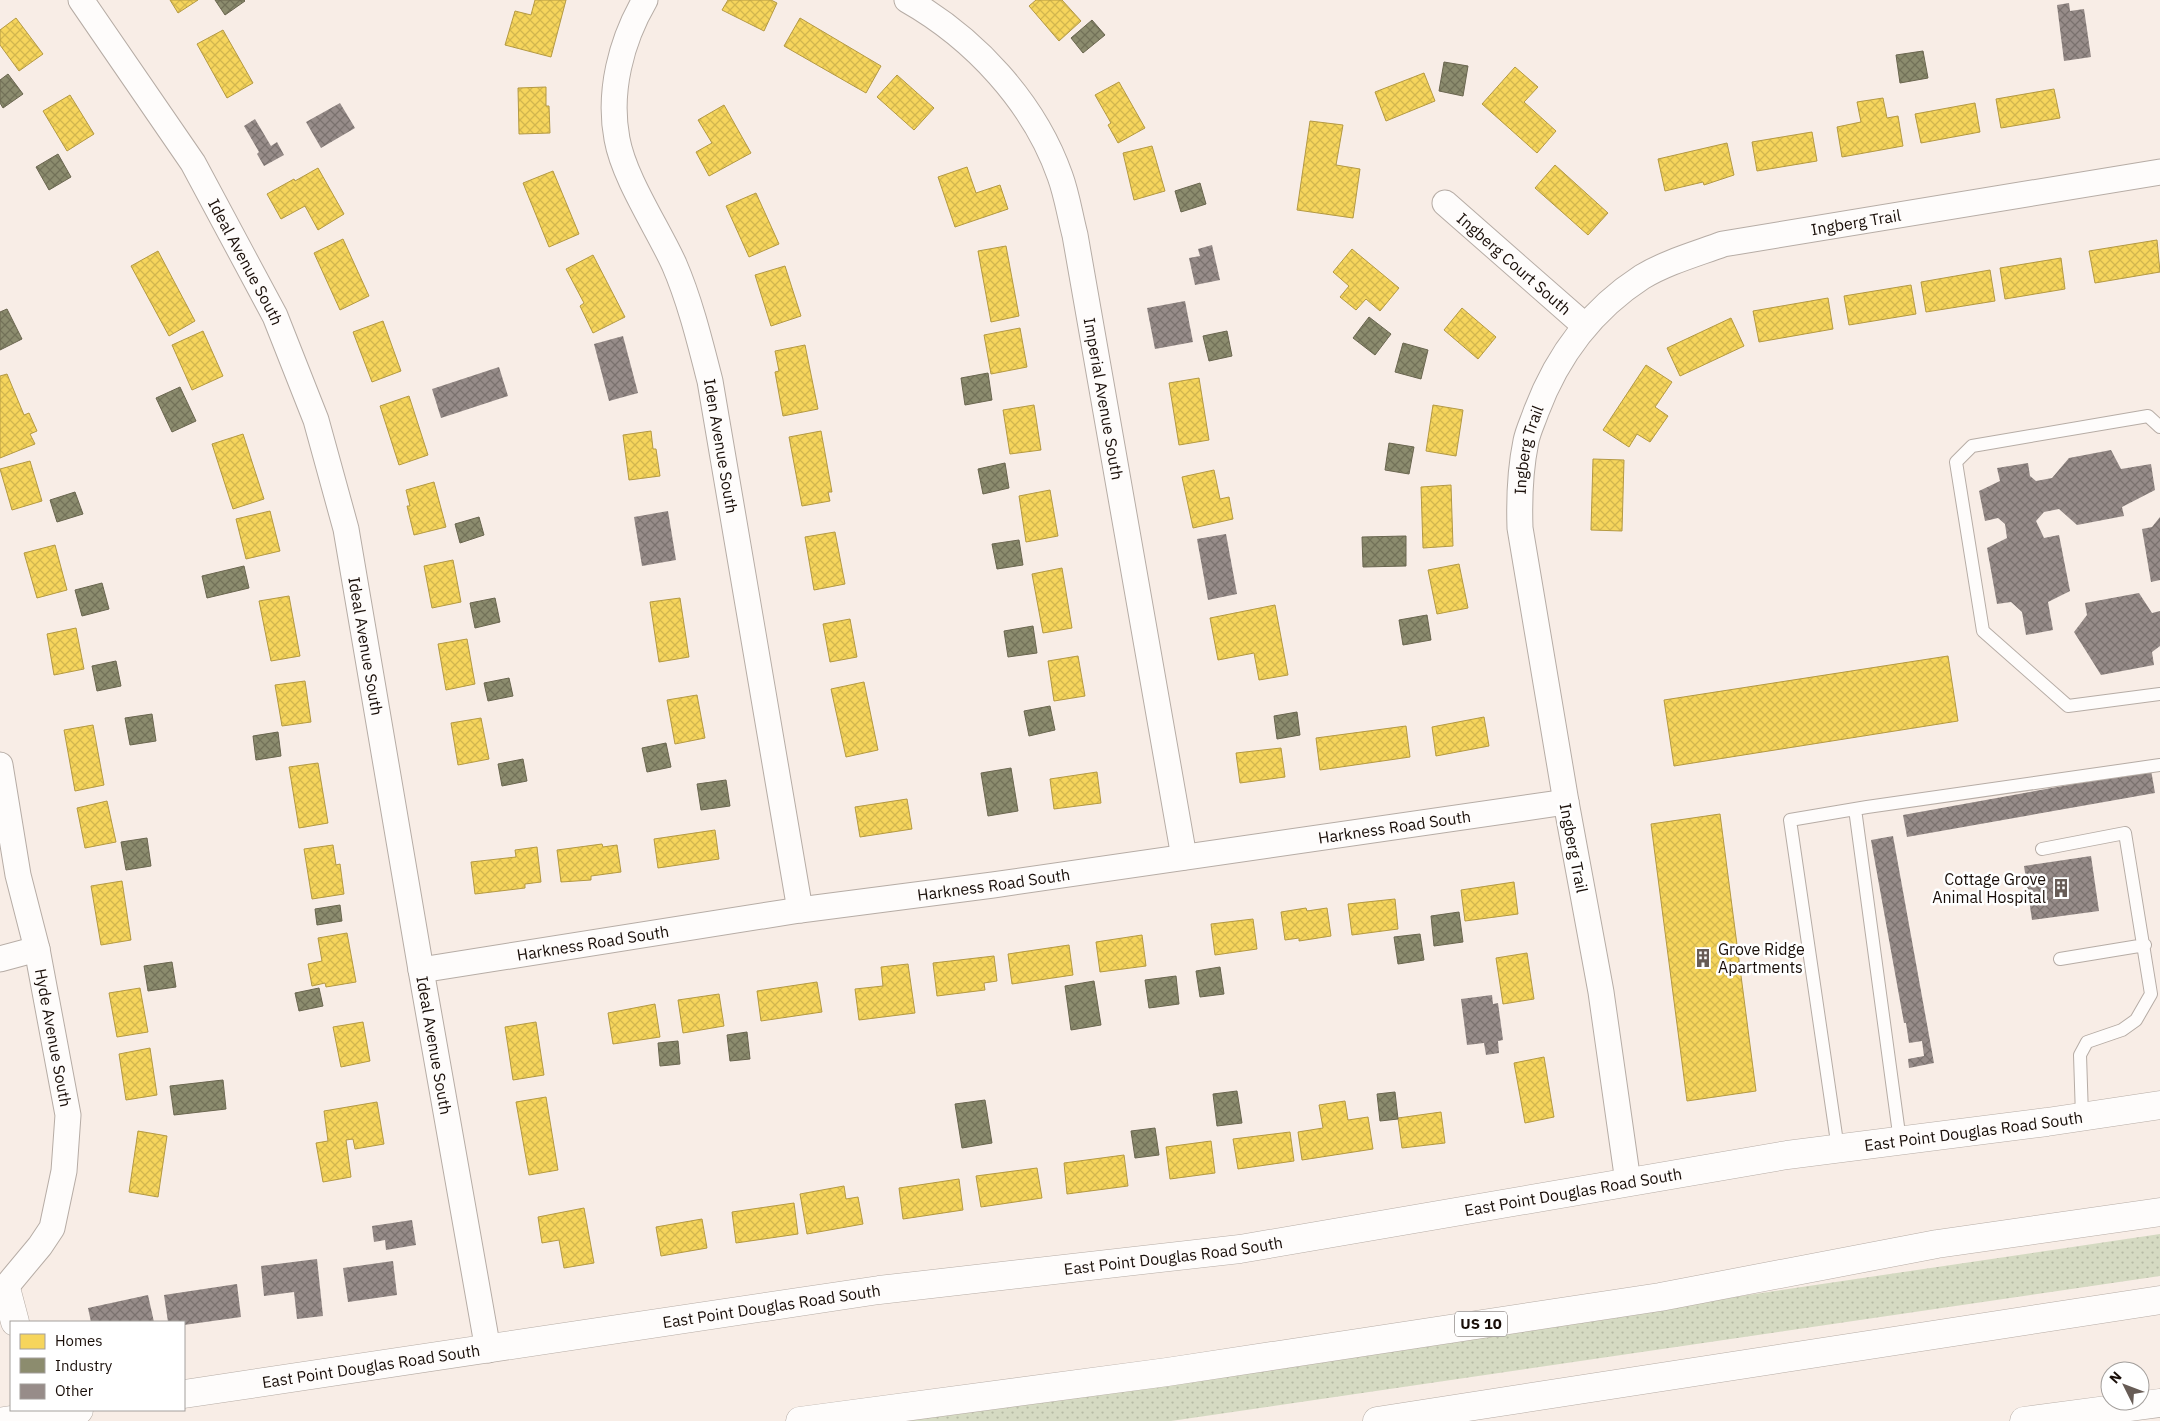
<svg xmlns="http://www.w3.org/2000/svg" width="2160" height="1421" font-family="'IBM Plex Sans',sans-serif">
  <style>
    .grass { fill: url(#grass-dots) }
    .homes { fill: url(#homes-cross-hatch); stroke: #b49943 }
    .industry { fill: url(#industry-cross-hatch); stroke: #6a664f }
    .building { fill: url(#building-cross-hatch) }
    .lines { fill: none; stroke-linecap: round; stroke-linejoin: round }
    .lane-casing { stroke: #b6aca5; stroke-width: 14 }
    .street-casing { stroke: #b6aca5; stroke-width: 27 }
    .secondary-casing { stroke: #b6aca5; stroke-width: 29 }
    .highway-casing { stroke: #b6aca5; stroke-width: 29 }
    .lane { stroke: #fefcfb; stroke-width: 12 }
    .street { stroke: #fefcfb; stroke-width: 25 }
    .secondary { stroke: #fefcfb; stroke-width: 28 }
    .highway { stroke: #fefcfb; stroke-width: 28 }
    .labels { text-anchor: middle; stroke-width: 5; stroke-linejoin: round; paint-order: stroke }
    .shield { fill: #fff; stroke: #5e5652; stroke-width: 1 }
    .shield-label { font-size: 15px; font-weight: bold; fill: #190e08 }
    .street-label { font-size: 16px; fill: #190e08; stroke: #fff }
    .poi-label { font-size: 16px; fill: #190e08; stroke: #fff; text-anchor: end }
  </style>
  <defs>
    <pattern id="grass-dots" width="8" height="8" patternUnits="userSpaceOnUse" patternTransform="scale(1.25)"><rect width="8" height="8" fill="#d5dac2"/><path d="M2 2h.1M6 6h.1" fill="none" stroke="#b6baa5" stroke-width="1.8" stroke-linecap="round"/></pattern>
    <pattern id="homes-cross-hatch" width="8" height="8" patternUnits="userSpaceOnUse" patternTransform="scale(1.25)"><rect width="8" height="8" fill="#f6d55c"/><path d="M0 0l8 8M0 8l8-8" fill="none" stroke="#d2b64e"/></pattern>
    <pattern id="industry-cross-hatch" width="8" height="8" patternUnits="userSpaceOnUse" patternTransform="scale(1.25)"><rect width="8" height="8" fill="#8c8c6e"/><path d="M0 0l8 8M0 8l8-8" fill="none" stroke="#727158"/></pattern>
    <pattern id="building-cross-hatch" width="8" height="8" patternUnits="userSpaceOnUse" patternTransform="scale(1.25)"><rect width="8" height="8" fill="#978c89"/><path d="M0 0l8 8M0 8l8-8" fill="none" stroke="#7a716e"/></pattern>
  </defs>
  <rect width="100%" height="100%" fill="#f8ede6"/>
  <path class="grass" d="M2160,1234v42l-989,145h-292l491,-70z"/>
  <path class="homes" d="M170,0h28l-20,13z
    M535,0h31l-15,57 -46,-12 10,-34 16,4z
    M728,0h43l6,3 -13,28 -42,-21z
    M1036,0h26l19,21 -22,20 -30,-35z
    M16,18l27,36 -24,17 -19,-26v-15z
    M800,18l81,48 -15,27 -82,-47z
    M223,30l30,53 -26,15 -30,-54z
    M1515,67l23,20 -14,15 32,29 -19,22 -55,-49z
    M1424,73l11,28 -49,20 -11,-29z
    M897,75l37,33 -20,22 -37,-33z
    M1119,82l26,46 -27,15 -10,-18 3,-2 -16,-28z
    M546,87v19h3l1,27 -31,1 -1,-46z
    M2054,89l6,29 -59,10 -5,-29z
    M70,95l24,39 -27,17 -24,-40z
    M1883,98l4,20 11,-2 5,30 -61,11 -5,-30 24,-5 -4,-20z
    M1975,103l5,29 -59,11 -6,-29z
    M724,105l27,48 -42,23 -13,-24 16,-9 -14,-23z
    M1310,121l33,4 -7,40 24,4 -7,49 -56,-8z
    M1812,132l5,29 -60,10 -5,-29z
    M1727,143l7,32 -30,10 -1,-3 -38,9 -7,-32z
    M1152,146l13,45 -31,9 -11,-47z
    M1555,165l53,48 -20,22 -53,-47z
    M967,167l9,26 24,-8 8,24 -53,18 -17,-50z
    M318,168l26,46 -26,16 -13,-24 -24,13 -14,-25 27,-15 1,2z
    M553,171l26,63 -30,13 -26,-64z
    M756,193l23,51 -30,13 -23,-51z
    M343,239l26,57 -29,14 -26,-57z
    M2157,240l3,32 -65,11 -6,-32z
    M1006,246l13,70 -28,6 -13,-71z
    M1352,249l47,39 -19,23 -14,-12 -10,11 -16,-13 9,-11 -16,-14z
    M158,251l37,70 -26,15 -38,-70z
    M593,255l32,62 -32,16 -13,-27 4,-3 -18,-34z
    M2061,258l4,31 -60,10 -5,-31z
    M785,266l16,50 -30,10 -16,-51z
    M1990,270l5,31 -69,11 -5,-30z
    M1911,285l5,29 -67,11 -5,-29z
    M1828,298l5,31 -74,13 -6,-31z
    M1462,308l34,29 -18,22 -34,-29z
    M1731,318l13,28 -64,30 -13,-28z
    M383,321l18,50 -29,11 -19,-50z
    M1020,328l7,39 -36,7 -7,-39z
    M203,331l20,45 -31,14 -20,-45z
    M805,345l13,64 -35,7 -8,-44 4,-1 -4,-20z
    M1646,365l26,17 -17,25 13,9 -18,26 -13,-8 -8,13 -26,-17z
    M7,374l17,41 5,-2 8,18 -7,3 5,10 -35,14v-82z
    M1199,378l10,62 -30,5 -10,-62z
    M409,396l19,59 -29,10 -19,-59z
    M1034,405l7,45 -31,4 -7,-44z
    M1433,405l30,5 -7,46 -30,-5z
    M651,431l2,18h3l4,27 -31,4 -6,-45z
    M821,431l11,61h-4l2,9 -28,5 -13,-69z
    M243,434l21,65 -31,10 -21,-65z
    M1593,459l31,1 -2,71 -31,-1z
    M30,461l12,40 -30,9 -12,-41z
    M1214,470l6,29 9,-2 4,22 -40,9 -11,-51z
    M434,482l12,45 -32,8 -7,-29h3l-4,-16z
    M1451,485l2,61 -30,2 -2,-61z
    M1050,490l8,46 -32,6 -7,-46z
    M270,511l10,40 -34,8 -10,-40z
    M835,532l10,52 -31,6 -9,-53z
    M55,545l12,45 -30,8 -13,-45z
    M453,560l8,42 -29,6 -8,-42z
    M1459,564l9,44 -31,6 -9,-44z
    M1062,568l10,60 -29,5 -11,-59z
    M289,596l11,60 -29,5 -12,-60z
    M680,598l9,59 -30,5 -9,-60z
    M1275,605l13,70 -29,5 -5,-27 -36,7 -8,-42z
    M850,619l7,38 -27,5 -7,-38z
    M76,628l8,41 -30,6 -7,-41z
    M467,639l8,45 -29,6 -8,-46z
    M1078,656l7,40 -31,5 -6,-40z
    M1948,656l10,65 -284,45 -10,-66z
    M305,681l6,41 -29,4 -7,-41z
    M864,682l14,68 -32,7 -15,-68z
    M697,695l8,43 -30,6 -8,-44z
    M1484,717l5,29 -53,10 -4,-29z
    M481,718l8,41 -31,6 -7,-42z
    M93,725l11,60 -29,6 -11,-61z
    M1406,726l4,31 -90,13 -4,-32z
    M1281,748l4,29 -45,6 -4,-30z
    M318,763l10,60 -29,5 -10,-61z
    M1097,772l4,31 -47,6 -4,-30z
    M907,799l5,30 -52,8 -5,-30z
    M107,801l9,41 -31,6 -8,-40z
    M1720,814l36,277 -69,10 -36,-277z
    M715,830l4,29 -61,9 -4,-29z
    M602,844l1,3 14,-2 4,27 -30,4v4l-30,2 -4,-32z
    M333,845l3,20 4,-1 4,30 -32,5 -8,-50z
    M537,847l4,35 -16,2v4l-50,6 -4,-32 45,-5 -1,-7z
    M122,881l9,59 -30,5 -10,-59z
    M1514,882l4,32 -53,7 -4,-31z
    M1395,899l3,30 -46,6 -4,-31z
    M1306,908l1,3 20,-3 4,28 -32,5v-3l-14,2 -4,-28z
    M1253,919l4,30 -42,6 -4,-31z
    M347,933l9,49 -30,5 -1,-4 -13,3 -4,-22 14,-3 -4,-23z
    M1142,935l4,31 -46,6 -4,-30z
    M1069,945l4,30 -61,9 -4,-30z
    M1527,953l7,46 -31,5 -7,-46z
    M994,956l3,25 -13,2 1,7 -48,6 -4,-33z
    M908,964l7,49 -56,7 -4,-31 28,-3 -2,-19z
    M817,982l5,30 -61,9 -4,-30z
    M140,988l8,44 -31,5 -8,-44z
    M719,994l5,32 -41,7 -5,-33z
    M655,1004l5,33 -47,7 -5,-31z
    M363,1022l7,39 -29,6 -8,-40z
    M536,1022l8,53 -31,5 -8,-53z
    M150,1048l7,47 -31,5 -7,-46z
    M1544,1057l10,60 -29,6 -11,-60z
    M546,1097l12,73 -29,5 -13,-73z
    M1345,1101l3,19 20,-3 5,32 -71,11 -4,-28 25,-4 -4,-23z
    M377,1102l7,42 -29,5 -2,-10 -7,1 5,37 -28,5 -7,-39 12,-2 -4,-30z
    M1441,1112l4,31 -43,5 -4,-30z
    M138,1131l29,5 -9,61 -29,-5z
    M1290,1132l4,29 -56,8 -5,-30z
    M1211,1141l4,32 -45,6 -4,-32z
    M1124,1155l4,31 -61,8 -3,-31z
    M1037,1168l5,30 -61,9 -5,-31z
    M959,1179l4,31 -60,9 -4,-31z
    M844,1186l2,13 12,-2 5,27 -56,10 -7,-40z
    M794,1203l4,31 -62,9 -4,-31z
    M584,1208l10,55 -30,5 -5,-28 -17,3 -4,-26z
    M702,1219l5,29 -46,8 -5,-29z"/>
  <path class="industry" d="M215,0h29l1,1 -20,14z
    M1092,20l13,15 -22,18 -12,-15z
    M1923,51l5,27 -28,5 -4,-28z
    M1444,62l24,4 -5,30 -24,-5z
    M8,74l15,20 -20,14 -3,-5v-23z
    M58,154l13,23 -22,13 -13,-23z
    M1200,183l6,21 -25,8 -6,-21z
    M7,309l15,30 -22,11v-38z
    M1369,317l22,17 -16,21 -22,-17z
    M1227,331l5,25 -23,5 -6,-25z
    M1403,343l25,7 -7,29 -26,-7z
    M988,373l4,27 -27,5 -4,-27z
    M180,387l16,34 -24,11 -16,-34z
    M1389,443l25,4 -5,27 -24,-4z
    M1005,463l4,25 -26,6 -5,-25z
    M75,492l8,22 -26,8 -7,-22z
    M479,517l5,18 -24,8 -5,-19z
    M1406,536v30l-43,1 -1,-30z
    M1019,540l4,25 -26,4 -5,-25z
    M244,566l5,22 -42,10 -5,-22z
    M102,583l7,26 -27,7 -7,-26z
    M495,598l5,24 -25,6 -5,-25z
    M1427,615l4,25 -28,5 -4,-25z
    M1033,626l4,27 -29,4 -4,-26z
    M116,661l5,25 -24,5 -5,-25z
    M509,678l4,18 -25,5 -4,-18z
    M1050,706l5,24 -26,6 -5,-25z
    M1297,712l3,23 -23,4 -3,-23z
    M152,714l4,27 -26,4 -5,-27z
    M278,732l3,24 -25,4 -3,-24z
    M666,743l5,24 -24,5 -5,-24z
    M523,759l4,22 -25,5 -4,-22z
    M1011,768l7,43 -30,5 -7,-43z
    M726,780l4,26 -29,4 -4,-26z
    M147,838l4,28 -25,4 -5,-28z
    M340,905l2,16 -25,4 -2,-16z
    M1459,912l4,30 -29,4 -3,-30z
    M1420,934l4,26 -26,4 -4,-27z
    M172,962l4,25 -28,4 -4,-25z
    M1220,967l4,27 -24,3 -4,-26z
    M1176,976l3,28 -30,4 -4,-28z
    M1094,981l7,44 -30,5 -6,-44z
    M319,988l4,18 -24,5 -4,-18z
    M747,1032l3,27 -20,2 -3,-26z
    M678,1041l2,23 -20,2 -2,-23z
    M223,1080l3,29 -52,6 -4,-29z
    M1237,1091l5,32 -25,3 -4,-32z
    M1395,1092l3,27 -18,2 -3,-27z
    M985,1100l7,43 -30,5 -7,-44z
    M1155,1128l4,27 -24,3 -4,-27z"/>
  <path class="building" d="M2069,3l1,8 14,-2 7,48 -27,4 -7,-56z
    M340,103l15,25 -34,20 -15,-26z
    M255,119l16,27 6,-4 7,13 -20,11 -7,-12 2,-2 -15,-26z
    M1212,245l8,35 -25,5 -6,-27 11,-2 -2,-7z
    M1185,301l8,41 -38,7 -8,-41z
    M623,336l15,57 -29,8 -15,-57z
    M499,367l9,29 -67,22 -9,-29z
    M2111,450l10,19 30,-5 4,26 -33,17 2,9 -47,9 -18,-16 -15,3 -8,9 8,17 15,-3 11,56 -22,11 5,28 -27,5 -4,-23 -11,-10 -14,2 -10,-56 20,-10 -2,-14 -7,-6 -13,3 -6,-30 21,-10 -3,-13 31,-5 2,13 6,5 16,-3 17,-20z
    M668,511l8,49 -34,6 -8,-49z
    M2160,517v63l-9,2 -9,-53 10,-2z
    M1226,534l11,60 -29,6 -11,-61z
    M2139,593l13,20 8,-2v35l-8,6 2,13 -53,10 -27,-43 13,-17 -2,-12z
    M2151,770l4,23 -248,44 -4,-22z
    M1893,836l41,227 -25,5 -1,-9 16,-3 -2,-15 -13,2 -3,-20h-2l-33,-183z
    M2091,856l8,55 -67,9 -8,-54z
    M1492,995l1,9 5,-1 5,37 -5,1 1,12 -13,2 -2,-12 -17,2 -6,-46z
    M412,1220l4,25 -30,5 -1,-10 -11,2 -2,-16z
    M317,1259l6,57 -26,3 -3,-27 -30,4 -3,-30z
    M393,1261l4,34 -49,7 -5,-34z
    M237,1284l4,33 -57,8v-3h-16l-4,-27z
    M148,1295l6,27h-63l-3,-14z"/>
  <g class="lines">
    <g class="lane-casing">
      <path id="lane" d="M2160,427l-12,-11 -176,30 -16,16 27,169 85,75 92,-12
        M1855,809l45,332
        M2042,849l83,-16 26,161 -15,26 -14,10 -35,12 -7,13 2,61
        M2060,959l85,-14
        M1838,1149l-48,-329 77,-13 293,-42"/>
    </g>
    <g class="street-casing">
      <g id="street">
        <path id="s1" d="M81,0l112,163 82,153 41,104 30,109 75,441 67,380"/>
        <path id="s2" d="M645,0c-24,41 -37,92 -28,139 7,39 40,88 57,125 16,37 26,78 36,117l90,529"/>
        <path id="s3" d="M907,0c67,38 127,102 153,176 7,19 10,40 15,59l109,622"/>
        <path id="s4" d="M1445,203l139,122"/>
        <path id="s5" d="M0,765l18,110 19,74 31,166 -4,56 -12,57 -12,18 -40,48"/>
        <path d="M0,959l37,-10"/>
        <path id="s6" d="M421,970l379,-60 193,-25 573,-83"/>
        <path id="s7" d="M1628,1182l-27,-190 -35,-190 -46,-274c-1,-30 0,-58 6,-87 2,-10 7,-20 10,-29 21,-56 55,-102 106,-135 25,-15 54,-23 81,-33l437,-72"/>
      </g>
    </g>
    <g class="secondary-casing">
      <g id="secondary">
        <path d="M6,1288l9,34"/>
        <path id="s8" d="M184,1394l695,-104 361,-41 547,-94 260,-33 113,-17"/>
        <path d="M4,1421l75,-11"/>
        <path d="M2024,1421l136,-18"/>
      </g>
    </g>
    <g class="highway-casing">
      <path id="highway" d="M800,1421l367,-49 493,-75 277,-53 223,-32
        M1377,1421l783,-121"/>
    </g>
    <use href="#lane" class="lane"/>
    <use href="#street" class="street"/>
    <use href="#secondary" class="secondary"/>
    <use href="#highway" class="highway"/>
  </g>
  <defs>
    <g id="building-bare" transform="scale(1.5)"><path d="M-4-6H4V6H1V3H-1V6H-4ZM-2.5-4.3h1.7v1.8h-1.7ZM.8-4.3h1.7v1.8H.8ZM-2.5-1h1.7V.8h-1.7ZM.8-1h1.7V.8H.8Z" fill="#675c56" stroke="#fff" stroke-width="2.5" paint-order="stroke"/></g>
  </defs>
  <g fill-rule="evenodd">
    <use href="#building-bare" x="2061" y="888"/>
    <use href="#building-bare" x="1703" y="958"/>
  </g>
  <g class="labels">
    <rect class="shield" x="1455" y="1311.5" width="52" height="25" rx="4"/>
    <g class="shield-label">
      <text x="1481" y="1329">US 10</text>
    </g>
    <g class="street-label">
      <text dy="6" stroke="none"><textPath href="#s7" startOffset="1178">Ingberg Trail</textPath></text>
      <text dy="6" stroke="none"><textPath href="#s1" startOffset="310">Ideal Avenue South</textPath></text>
      <text dy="6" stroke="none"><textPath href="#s4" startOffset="92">Ingberg Court South</textPath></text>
      <text dy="6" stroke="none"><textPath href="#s3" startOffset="465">Imperial Avenue South</textPath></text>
      <text dy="6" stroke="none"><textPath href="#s2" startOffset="471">Iden Avenue South</textPath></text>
      <text dy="6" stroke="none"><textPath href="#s7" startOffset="742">Ingberg Trail</textPath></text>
      <text dy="6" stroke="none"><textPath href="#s1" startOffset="715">Ideal Avenue South</textPath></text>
      <text dy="6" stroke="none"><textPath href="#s6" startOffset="984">Harkness Road South</textPath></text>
      <text transform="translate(1574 848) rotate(79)" y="6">Ingberg Trail</text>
      <text dy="6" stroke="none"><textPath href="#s6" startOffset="579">Harkness Road South</textPath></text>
      <text dy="6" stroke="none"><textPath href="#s6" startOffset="174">Harkness Road South</textPath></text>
      <text dy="6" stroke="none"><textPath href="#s5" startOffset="278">Hyde Avenue South</textPath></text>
      <text dy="6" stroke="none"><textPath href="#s1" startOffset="1120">Ideal Avenue South</textPath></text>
      <text dy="6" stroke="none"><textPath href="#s8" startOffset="1809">East Point Douglas Road South</textPath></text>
      <text dy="6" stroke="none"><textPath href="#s8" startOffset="1404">East Point Douglas Road South</textPath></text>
      <text dy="6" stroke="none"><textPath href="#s8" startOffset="999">East Point Douglas Road South</textPath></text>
      <text dy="6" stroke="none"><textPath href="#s8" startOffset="594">East Point Douglas Road South</textPath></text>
      <text dy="6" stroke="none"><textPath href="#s8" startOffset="189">East Point Douglas Road South</textPath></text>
    </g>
    <g class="poi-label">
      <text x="2046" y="885">Cottage Grove<tspan x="2046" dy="18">Animal Hospital</tspan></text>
      <text x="1718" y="955" text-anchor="start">Grove Ridge<tspan x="1718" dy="18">Apartments</tspan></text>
    </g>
  </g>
  <rect x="10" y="1321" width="175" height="90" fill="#ffffff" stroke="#a39f9c"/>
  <rect x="20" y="1334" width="25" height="15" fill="#f6d55c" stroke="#a39f9c"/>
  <text x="55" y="1346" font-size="15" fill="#190e08">Homes</text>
  <rect x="20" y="1358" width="25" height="15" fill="#8c8c6e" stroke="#a39f9c"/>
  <text x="55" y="1371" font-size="15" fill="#190e08">Industry</text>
  <rect x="20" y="1384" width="25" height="15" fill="#978c89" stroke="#a39f9c"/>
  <text x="55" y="1396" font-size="15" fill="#190e08">Other</text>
  <g transform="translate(2125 1386) rotate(312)"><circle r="24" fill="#ffffff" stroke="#a39f9c"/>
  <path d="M0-4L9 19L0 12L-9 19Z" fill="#675c56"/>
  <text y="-8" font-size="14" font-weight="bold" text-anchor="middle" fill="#190e08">N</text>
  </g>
</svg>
